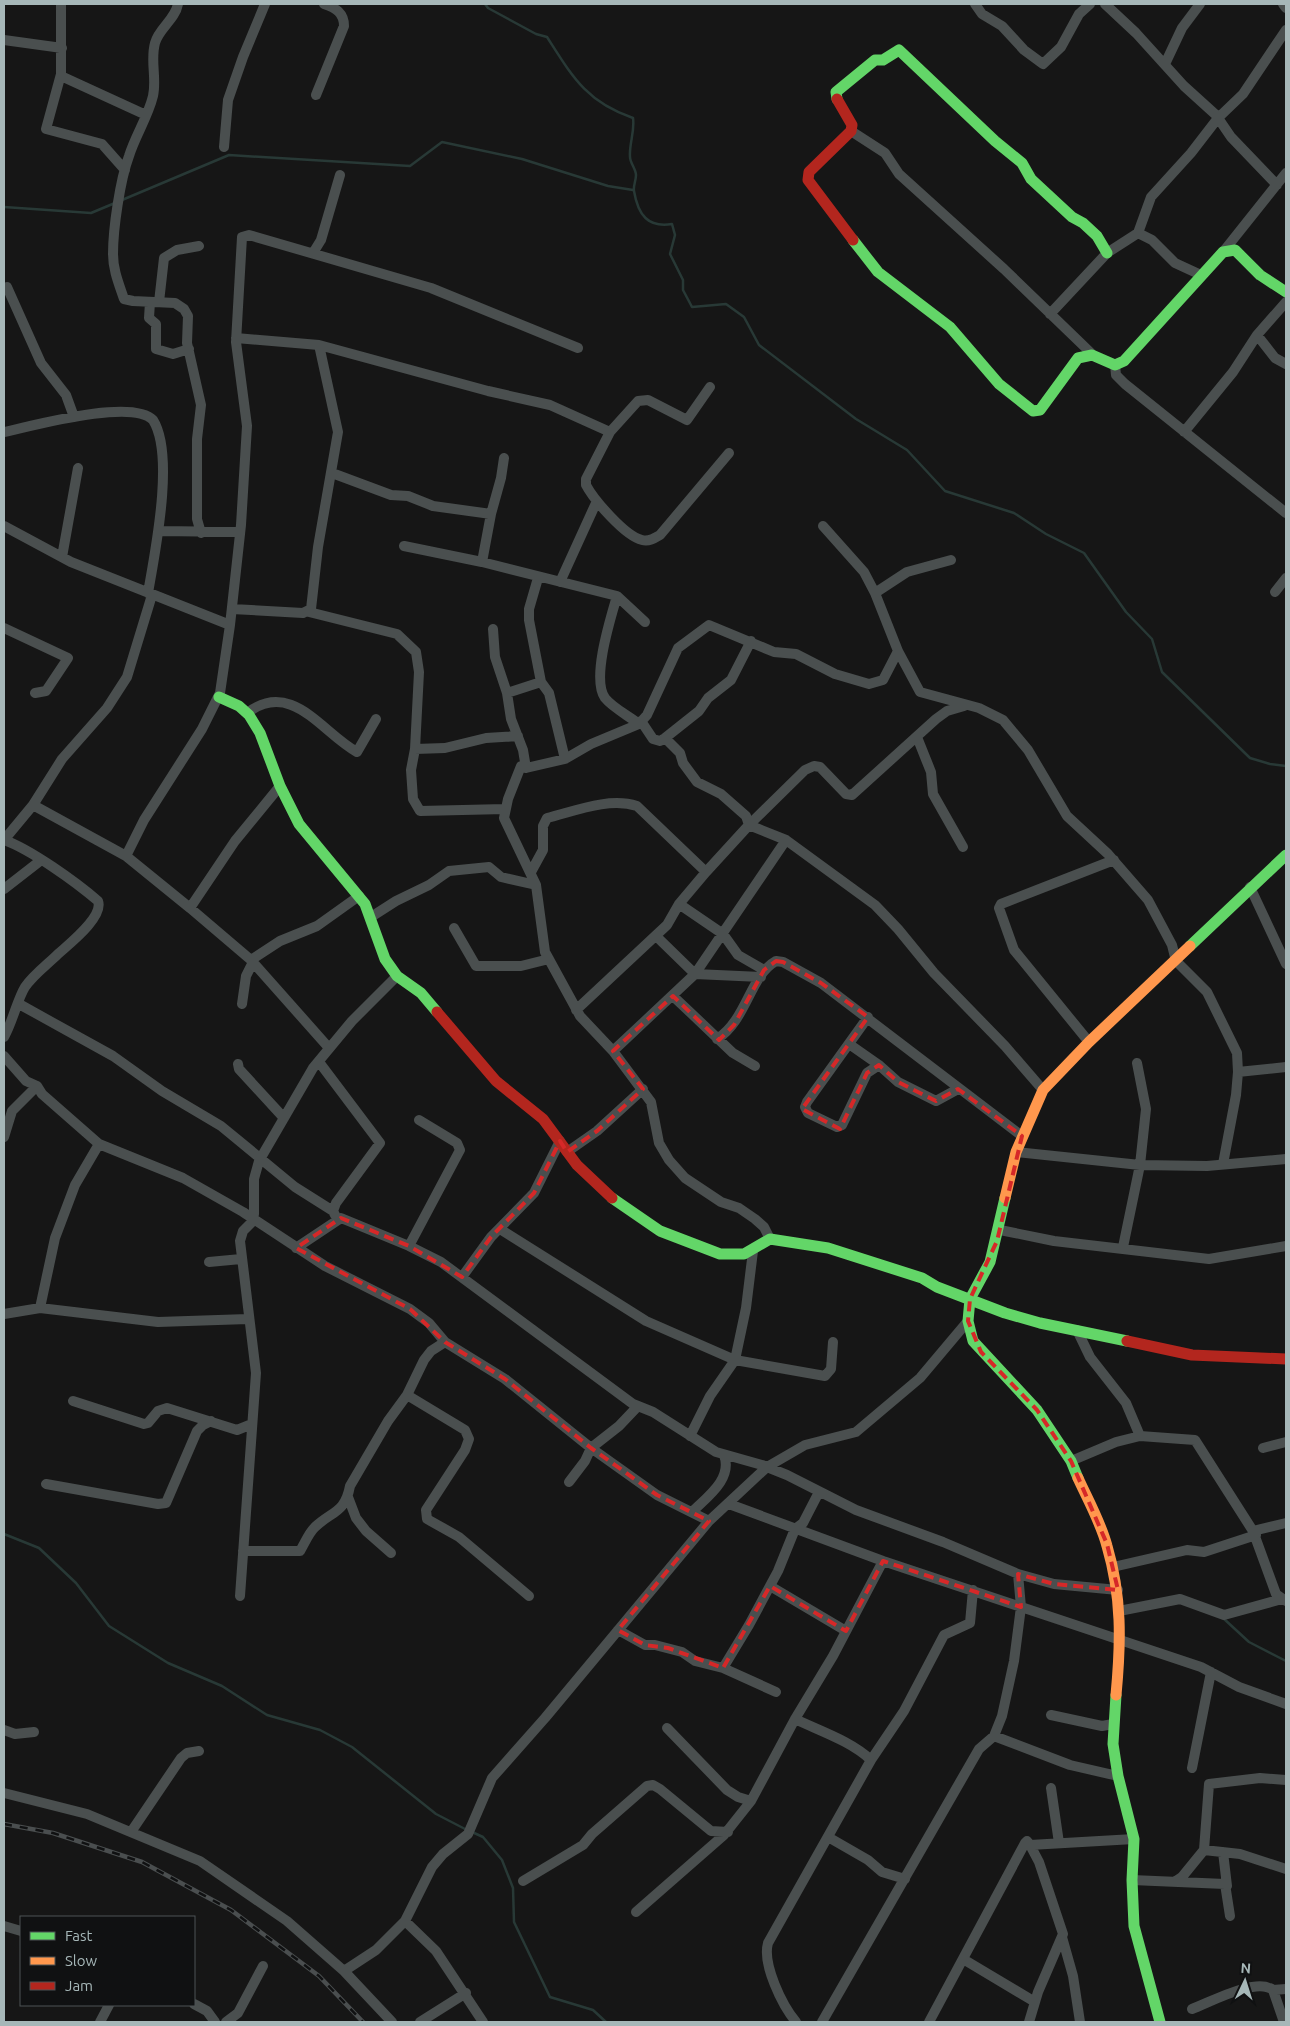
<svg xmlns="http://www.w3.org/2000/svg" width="1290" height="2026" font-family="Ubuntu,sans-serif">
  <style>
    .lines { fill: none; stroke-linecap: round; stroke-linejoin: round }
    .stream { stroke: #283936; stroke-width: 2.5 }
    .street { stroke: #4a4f4f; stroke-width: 10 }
    .fast { stroke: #63d668; stroke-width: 11 }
    .slow { stroke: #ff974d; stroke-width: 11 }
    .jam { stroke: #b3261e; stroke-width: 11 }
    .rail-casing { stroke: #4a4e4f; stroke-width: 4.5 }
    .rail { stroke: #101112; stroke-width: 2.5; stroke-dasharray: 8; stroke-linecap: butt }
    .marked { fill: none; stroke: #d62828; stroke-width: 4; stroke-dasharray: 10 6; stroke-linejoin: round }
  </style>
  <rect width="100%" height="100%" fill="#161616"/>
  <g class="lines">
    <path class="stream" d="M485,4l3,4 48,26 11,3c25,39 39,65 86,81 2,14 -4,25 -3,39 0,6 6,12 6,18 0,6 -3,11 -2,16 4,24 14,37 38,33l3,11 -5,19 13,26v10l9,17 34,-3 18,13 15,28 97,74 51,31 38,41 69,22 32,21 38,19 42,59 26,27 10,33 88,86 20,6 16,2
      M122,200l107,-45 181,11 32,-24 80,17 86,27 25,4
      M4,207l87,6 24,-10
      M4,1534l35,14 37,35 33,43 59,37 54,23 45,29 53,15 32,17 84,67 31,16
      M1223,1618l26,24 37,19
      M472,1832l11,5 19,23 11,28 1,34 36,75 43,13 13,12"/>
    <path class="street" d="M61,4v70l-15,55 56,15 23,26
      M178,4c-3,16 -19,24 -23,39 -5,18 2,35 -2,53 -5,21 -18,40 -24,60 -9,24 -16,73 -16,98 0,16 6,30 11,45l9,2 42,2 9,6 4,7 -1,27 14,62 -4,34v80l4,14
      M975,4l7,10 20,12 22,24 19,14 18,-17 18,-33 11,-10
      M1105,4l31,29 48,53 32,29 15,22 46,48
      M1283,4l3,4
      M4,40l58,8
      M1165,64l17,-36 18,-24
      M61,76l85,39
      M316,95l28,-69c0,-13 -8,-18 -20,-22
      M851,131l34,22 14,21 105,95 87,84
      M224,147l4,-47 15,-43 22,-53
      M1138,233l14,7 23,23 26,12
      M1223,252l63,-79
      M313,253l8,-13 19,-65
      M7,287l34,76 25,32 8,22
      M150,302l-1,16 7,6v25l17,5 16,-5
      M159,302l5,-44 13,-8 22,-4
      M1050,314l57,-61 31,-20 13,-36 40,-44 27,-35 25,-24 43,-64
      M1257,335l18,23 11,6
      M236,338l83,7 169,46 62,14 60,27
      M1115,365l1,10 9,9 161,129
      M710,387l-23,33 -39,-20 -10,1 -28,31 -24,47v6c8,15 39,51 56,55 7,2 13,-2 18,-5l69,-82
      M4,432c28,-6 128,-34 149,-12 22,35 2,132 -5,173
      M1184,432l49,-60 24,-37 29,-33
      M332,473l59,22 17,1 25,10 58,8 -9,48
      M491,514l10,-36 3,-20
      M4,526l67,36 159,63
      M823,526l41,46 11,21 23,58
      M159,531l81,1
      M404,546l78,16 135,34 28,26
      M62,557l16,-89
      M560,582l36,-79
      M1275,592l11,-14
      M875,593l32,-21 44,-12
      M617,596c-6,21 -26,83 -12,102 8,10 24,18 34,26
      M232,609l71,4 8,-4 7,-62 20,-115 -19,-87
      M309,612l88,22 19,18 3,20 -4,77 -4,21 2,29 7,12 85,-2
      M4,628l64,30 -22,33 -11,2
      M493,629l2,28 12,36 4,26 12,31 3,18 -5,-2 -13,33 -4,19 32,67 9,67 35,64 33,35 38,51 8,41 10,17 16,18 36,24 18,6 16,11 9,8 6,12
      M541,682l8,11 16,66
      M507,693l34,-11 -12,-62v-11l9,-31
      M247,713c45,-34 75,20 110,39l19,-33
      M641,721l12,18 7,2 5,-3 34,-27 9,-13 23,-18 20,-39
      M917,737l14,35 2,22 30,53
      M665,738l15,15 3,10 14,19 24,12 25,22 3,9 37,15 89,65 23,24 36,44 71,73 38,44
      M415,749l30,-1 41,-10 32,-2
      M526,768l39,-9 26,-15 48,-20 8,-9 31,-67 31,-23 65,27 22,2 39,20 34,10 14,-4 15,-29 22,41 59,16 24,12 25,30 39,66 41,38 40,46 24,45 4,16 31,31 30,61 1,19 -2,23 -13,69
      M33,805l93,51 64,52 61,52 78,88
      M126,856l18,-36 58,-91 18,-36 10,-68 11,-100 6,-99 -11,-84 6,-105 7,-2 182,53 147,60
      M531,872l12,-22v-24l4,-8c28,-7 62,-21 90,-12l69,66
      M1250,887l36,77
      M4,889l36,-28
      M679,904l44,30 15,21 26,15
      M190,908l45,-67 45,-55
      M371,917l25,-16 33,-16 20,-14 40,-4 12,10 35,8
      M454,928l22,38h45l28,-7
      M656,936l39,38 66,3
      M251,960l29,-19 37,-15 42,-30
      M673,996l60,57 22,13
      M19,1004l94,52 49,35 59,35 74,61 38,24
      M242,1004l4,-28 7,-14
      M576,1010l91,-85 12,-21 27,-32 43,-47 56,-55 9,-4 6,1 26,27 6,1 84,-76 11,-8 17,-5
      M868,1017l-61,85 -2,5 3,6 29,14 5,-2 25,-52 12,-8
      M4,1037c9,-16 13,-37 21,-50 8,-12 23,-23 33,-33 11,-10 46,-37 40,-53 -22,-19 -68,-52 -94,-61l29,-35 29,-46 45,-51 20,-31 25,-82
      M717,1039c30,-19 33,-64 59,-78l7,1 38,21 201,153
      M1089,1042l-75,-92 -15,-42 2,-4 113,-44
      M849,1044l30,21 19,17 38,19 22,-12
      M613,1051l82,-77 91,-134
      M4,1056l22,25 11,5 5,8 57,50 84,34 60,34 82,54 85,43 19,14 16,19
      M319,1062l61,81 -44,60 -3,8 2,4
      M238,1064l1,5 45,49
      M1238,1072l48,-5
      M4,1137l8,-26 25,-25
      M567,1152l30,-21 46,-42
      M1016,1152l124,13 67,1 79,-7
      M500,1229l146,92 89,39 90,16 6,-7 2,-27
      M1000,1230l54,11 155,18 77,-13
      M409,1246l51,-96 -3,-7 -38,-23
      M1123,1247l17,-82 6,-56 -9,-46
      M296,1248l45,-30 68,28 32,16 192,142 20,8 63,40 46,13 25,10 69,35 87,32 75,32 36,10 64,6
      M209,1262l32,-3
      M462,1277l29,-40 43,-44 26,-52
      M40,1308l15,-70 20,-53 24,-41
      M4,1314l36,-6 118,14 90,-3
      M1077,1330l13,27 36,46 14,33
      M407,1395l58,35 4,9 -4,11 -39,60 1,9 32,18 70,59
      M73,1401l71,23 4,-1 10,-12 9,-3 70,22 15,-6
      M690,1436l20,-40 25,-36 11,-52 7,-57
      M1263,1448l23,-6
      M1071,1461l45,-19 24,-6 55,4 58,91 23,63 10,7
      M569,1482l16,-21 6,-13 28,-22 19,-20
      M46,1484l112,20 8,-1 31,-72 6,-6 8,-4
      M348,1497l8,21 10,13 25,22
      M729,1504l154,57 318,106 38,20 47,17
      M692,1512c15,-15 41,-33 32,-57
      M1253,1531l33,-8
      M243,1551h57c5,-8 8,-17 15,-24 17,-16 30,-14 35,-41l38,-65 19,-26 17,-35 7,-9 14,-9 60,37 86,69 66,47 52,26
      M1113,1567l74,-17 17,2 52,-17
      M770,1586l76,45
      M240,1596l16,-223 -16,-132 3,-10 9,-9 2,-8v-35l5,-18 54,-93 39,-47 45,-45
      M1119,1611l61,-12 44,16 58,-16
      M618,1630l27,15h10l27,7 13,9 28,7 53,24
      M723,1668l26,-43 29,-54 17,-42 8,-6 16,-31
      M1051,1715l51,11 11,-2
      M795,1719c25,12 56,22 76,41
      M667,1728l60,62 11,7 13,4
      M4,1730l11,4 19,-2
      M994,1736l76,29 48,11
      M1192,1768l19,-96
      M1051,1788l8,55
      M4,1793l83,21 113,47 87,60 57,50 48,51
      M131,1832l50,-74 6,-5 12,-2
      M828,1837l40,23 14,12 23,7
      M1204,1850l5,-66 51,-6 26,2
      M1223,1852l4,34
      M1132,1880l93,4 5,32
      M523,1881l60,-36 9,-11 55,-48 6,-1 7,4 51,42 17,1
      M1176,1881l6,-4 22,-27 36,4 46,15
      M636,1912l88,-77 27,-34 44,-82 38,-63 50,-95
      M405,1921l31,30 47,71
      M4,1926l17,5
      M1062,1937l11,39 7,46
      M963,1959l72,43
      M344,1971l32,-21 29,-29 27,-54 11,-13 25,-20 24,-56 53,-60 164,-197 58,-54 38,-22 51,-13 64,-54 48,-57
      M1273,1990l11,32
      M194,2004l13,7 8,11
      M1192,2009c19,-7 64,-32 81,-19l13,-1
      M100,2022l9,-17
      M226,2022l12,-9 25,-47
      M420,2022l46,-29
      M796,2022c-14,-17 -34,-58 -28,-79l103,-183 33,-49 40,-76 26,-12 3,-33
      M822,2022l157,-273 15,-13 8,-20 12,-55 7,-54 -3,-33
      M929,2022l96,-179 2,-2 3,4 104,-6
      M1029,2022l9,-30 25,-58 -24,-72 -9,-17"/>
    <path class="fast" d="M837,99l-1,-7 39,-32h8l16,-10 96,91 27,22 9,16 41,38 11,6 14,13 10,17
      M853,240l25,32 72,55 49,57 34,27 7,-1 38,-52 14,-3 23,10 9,-4 99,-109 12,-2 25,25 26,17
      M219,697l20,9 10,9 11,18 20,53 19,38 66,80 20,55 12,17 24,17 16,19
      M1190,946l96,-91
      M612,1198l48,33 60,23h24l26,-15 58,9 94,30 15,9 68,26 35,10 87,18
      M1005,1198l-15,64 -20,37 -2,22 5,20 64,69 34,51 7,17
      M1116,1695l-3,49 5,32 16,63 -2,41 2,46 26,96"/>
    <path class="slow" d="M1005,1198l11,-46 27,-62 46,-48 101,-96
      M1078,1478c10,22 23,45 29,68 15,51 14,96 9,149"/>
    <path class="jam" d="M837,99l15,26 -1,6 -42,41 -1,8 45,60
      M437,1012l59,69 47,38 34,46 35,33
      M1127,1341l65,14 94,4"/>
    <g class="rail-casing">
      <path id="rail" d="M4,1824l49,9 89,29 89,48 88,66 44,46"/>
    </g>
    <use href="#rail" class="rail"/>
  </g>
  <path class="marked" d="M776,961l7,1 38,21 47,34 -66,92 38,20 27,-56 12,-8 19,17 38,19 22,-12 64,47 -25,105 -27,58 -2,22 13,31 56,58 34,51 36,83 11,46 -64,-6 -36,-10 3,33 -138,-46 -37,70 -76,-45 -47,82 -55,-20 -23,-3 -27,-15 91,-109 -52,-26 -66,-47 -86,-69 -60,-37 -35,-33 -114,-61 45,-30 68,28 53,31 29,-40 43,-44 26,-52 7,11 30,-21 46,-42 -30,-38 60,-55 46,44 15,-15 30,-55z"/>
  <rect width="1290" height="2026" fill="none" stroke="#a6b7b8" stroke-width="10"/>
  <rect x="20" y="1916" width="175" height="90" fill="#101112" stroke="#4c5354"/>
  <rect x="30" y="1932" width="25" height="8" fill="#63d668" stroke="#4c5354"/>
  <text x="65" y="1941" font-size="15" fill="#a6b7b8">Fast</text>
  <rect x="30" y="1957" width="25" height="8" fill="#ff974d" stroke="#4c5354"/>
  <text x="65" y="1966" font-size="15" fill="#a6b7b8">Slow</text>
  <rect x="30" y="1982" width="25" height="8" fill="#b3261e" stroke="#4c5354"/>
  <text x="65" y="1991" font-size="15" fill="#a6b7b8">Jam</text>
  <g transform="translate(1245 1981) rotate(4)" stroke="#101112" stroke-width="4" paint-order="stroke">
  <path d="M0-4L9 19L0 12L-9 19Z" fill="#a6b7b8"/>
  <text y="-8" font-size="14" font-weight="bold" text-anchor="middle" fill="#a6b7b8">N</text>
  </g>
</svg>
